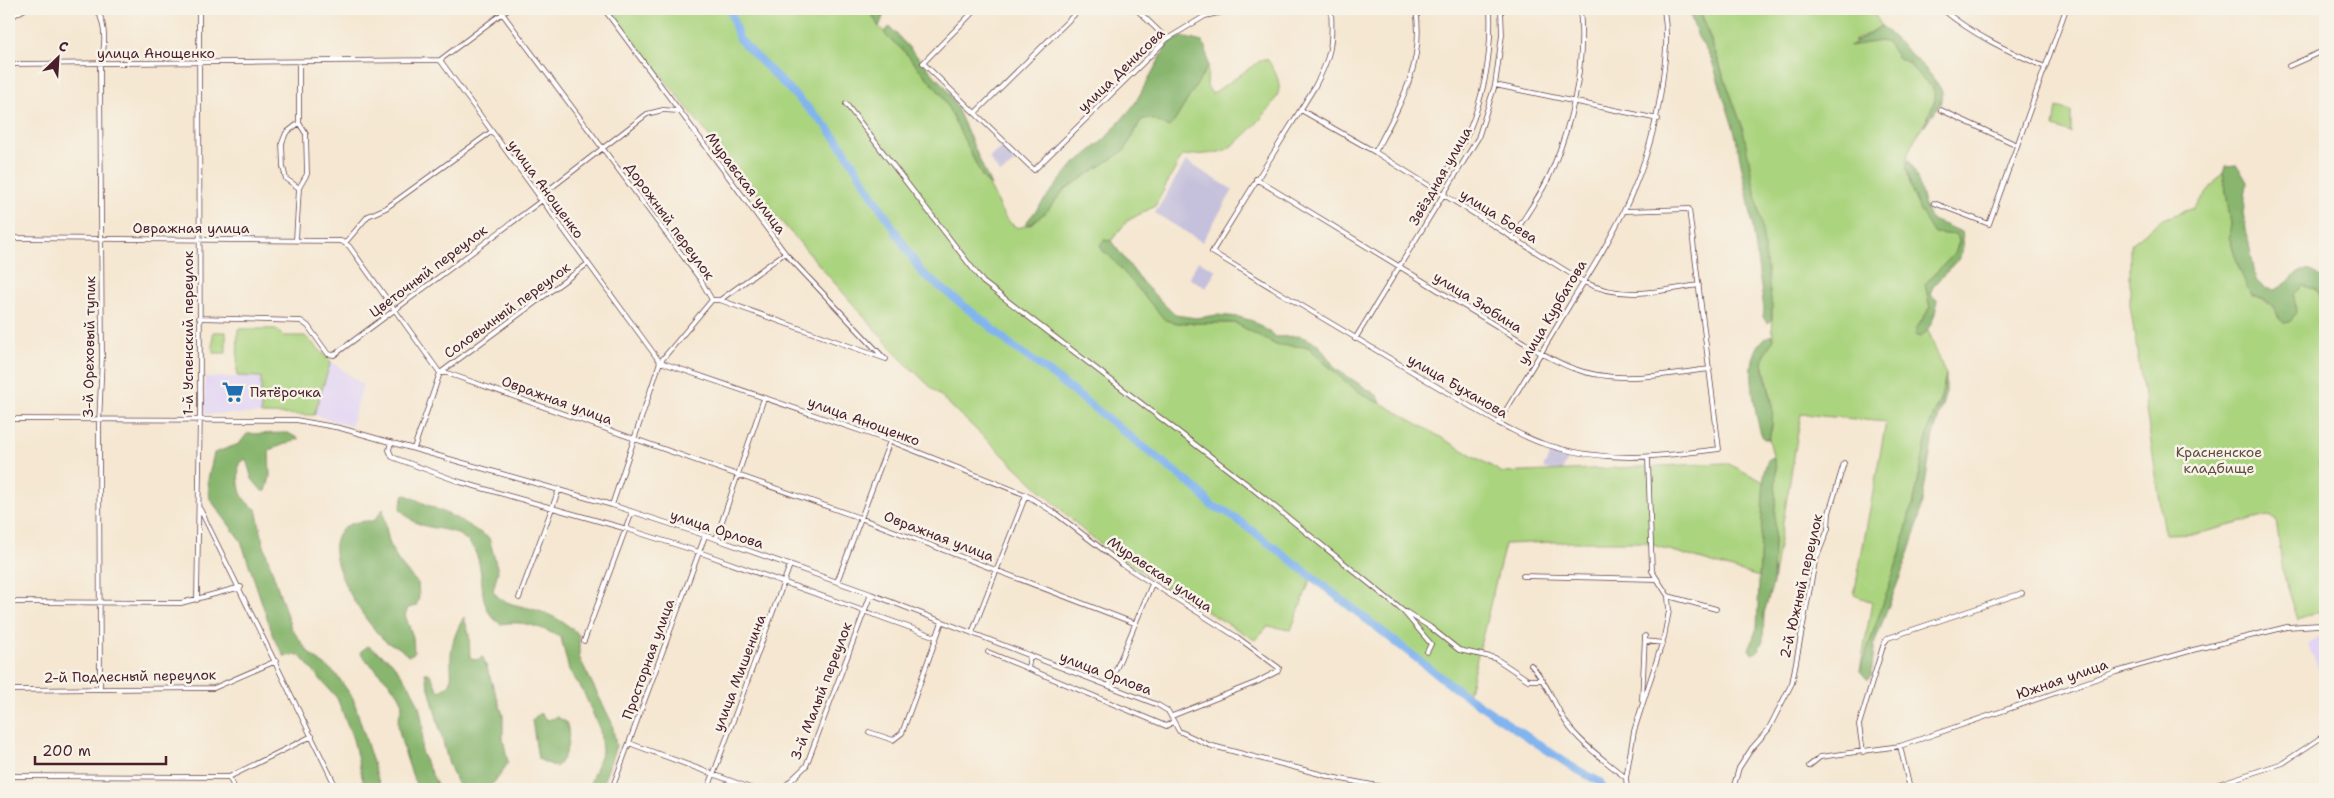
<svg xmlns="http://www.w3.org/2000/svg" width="2334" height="798" font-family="'Shantell Sans',sans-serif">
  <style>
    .built { fill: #e1d4f4 }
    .industrial { fill: #c5c0db }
    .green { fill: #abd47f; stroke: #7a7a55 }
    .forest { fill: #88b66e; stroke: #696a4c }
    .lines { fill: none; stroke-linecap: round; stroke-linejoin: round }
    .river { stroke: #82b4ee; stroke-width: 8 }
    .minor-casing { stroke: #643d44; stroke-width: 5.5 }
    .minor { stroke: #fff; stroke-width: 4 }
    .labels { text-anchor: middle; stroke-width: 5; stroke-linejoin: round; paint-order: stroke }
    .street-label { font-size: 14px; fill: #4a1f2b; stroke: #f7f3e8 }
    .poi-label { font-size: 14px; fill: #4a1f2b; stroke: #f7f3e8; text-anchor: start }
    .park-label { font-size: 14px; fill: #624c40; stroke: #f7f3e8 }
  </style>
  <rect width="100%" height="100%" fill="#f7f3e8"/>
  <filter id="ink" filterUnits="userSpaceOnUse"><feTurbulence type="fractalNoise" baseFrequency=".02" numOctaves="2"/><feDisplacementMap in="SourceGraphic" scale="10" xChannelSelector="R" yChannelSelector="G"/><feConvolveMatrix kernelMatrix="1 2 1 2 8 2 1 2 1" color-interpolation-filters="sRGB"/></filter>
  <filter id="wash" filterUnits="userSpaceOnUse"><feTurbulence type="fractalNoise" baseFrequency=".0096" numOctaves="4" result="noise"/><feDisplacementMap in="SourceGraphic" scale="20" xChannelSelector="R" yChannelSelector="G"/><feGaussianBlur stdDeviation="1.12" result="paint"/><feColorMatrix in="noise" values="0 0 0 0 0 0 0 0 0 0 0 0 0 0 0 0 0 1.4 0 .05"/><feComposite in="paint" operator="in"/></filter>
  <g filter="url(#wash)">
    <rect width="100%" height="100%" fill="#f5e7d1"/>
    <path class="built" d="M331,361l32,24 -12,41 -37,-11z
      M205,377h56v37h-56z
      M2325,632v50h-1l-16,-37z"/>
    <path class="industrial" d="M1003,146l12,16 -15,12 -11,-16z
      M1186,161l47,29 -31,52 -47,-29z
      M1198,261l18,9 -10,18 -17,-10z
      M1552,450l18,5 -9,18 -18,-5z"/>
    <path class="green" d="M609,9h264v7l6,11 24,23 39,45 41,83c15,15 14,40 35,50l13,-4 16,-13 17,-21 61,-40 16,-30 7,-2 26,4 34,-56 -1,20 5,8 51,-35 5,1c5,9 12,19 11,29 -2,17 -39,54 -54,61 -12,5 -30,4 -43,6l-27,50 -28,15 -16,20 -7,-1 -1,11 6,3 56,66 13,3h57l41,22 33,2c16,17 51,51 72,56l122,70 224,-10 37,19 -5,95 -116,-35h-89l-49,2 -37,151 -157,-117 -20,52 -23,-4 -13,14 -101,-60 -66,-45 -188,-177 -167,-192z
      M1700,9h171l11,17 -28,15h27l7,2 10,15 11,5 26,29c1,9 -4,16 -7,25 -5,11 -15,22 -19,34 -8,26 10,58 24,81l24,3 2,6 -4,12 -30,31 5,24 -14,21 5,7 7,-6 18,45 -5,23 -12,29 -16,79 -3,5 -8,37 -42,123 12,-69 -18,-7 32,-173 -85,-8 -28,168 3,-114 -7,-29 3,-12v-26l-9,-38 2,-12 8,-10 -1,-34 -29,-178z
      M2057,107l14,4v22l-17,-6z
      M2223,172l8,52 -2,13 22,58c16,7 21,7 28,24l18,-30 6,-3 12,3 10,17v154l-7,4 7,12v133l-27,11 -15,-48 -7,-53 -9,-3 -67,17 -35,1 -35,-229v-60l33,-26 31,-11z
      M238,329h38l7,7h22l26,25 -17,54 -53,-1v-37l-24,-1z
      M213,332h13v21h-13z"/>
    <path class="forest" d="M873,9h13l-7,18 -6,-11z
      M1688,9h11l44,120 18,93 11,85 -1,14 -4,2 -4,-6 1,-8 -13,-95 -16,-81 -24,-75 -13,-21z
      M1882,26c19,20 48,42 61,67l-3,11 -16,23 12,-29 -4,-12 -16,-13 -7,-10 -11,-5 -10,-15 -7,-2 -32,5z
      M890,27l56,61 11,20 34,78 -8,-8 -41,-83 -39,-45 -16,-13 -3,-5z
      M1182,37l20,5 4,5 2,19 -34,56 -5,5 -20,-9 -8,2 -16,30 -61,40 -17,21 -16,13h-6l47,-58 33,-27 29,-34 35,-63z
      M1909,160c11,19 12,39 21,59l32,13c8,35 -24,37 -32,62l7,6c-1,15 -5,26 -16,37l-6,-2 1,-6 14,-21 -5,-24 30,-31 4,-12 -2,-6 -24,-2c-9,-15 -17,-29 -22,-45 -2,-7 -1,-13 -5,-20z
      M2237,165l10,17 -4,31 13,67 8,8 10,2c23,-8 24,-33 51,-10v26l-10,-17 -12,-3 -9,8 2,18 -6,10 -6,1c-7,-5 -6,-11 -11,-17 -5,-6 -15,-8 -22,-11l-11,-24 -11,-34 2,-13 -8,-52 2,-6z
      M1104,240l7,1 32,42 32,32 21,3 21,-3 22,2 14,4 23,16 22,-1 7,2 13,6 18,25 42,27 3,7c-21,-5 -56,-39 -72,-56l-33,-2 -41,-22h-57l-13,-3 -56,-65 -6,-4 -3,-6z
      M1772,335l1,6c-18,22 -6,35 -2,59 3,12 1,27 -2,39h-5c-7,-7 -14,-62 -12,-73 2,-13 7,-28 20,-31z
      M1946,375v17l-13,44 -14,84 -16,49 -28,72 -4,35 -3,4 -8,-9 42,-123 8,-37 3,-5 16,-79 12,-29z
      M288,433l11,6 -30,11 1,27 -4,14h-4l-10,-12 -6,-20 -7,4c-1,19 -2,36 17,46l8,37 27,82 19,26 25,19 18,25 28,91h-16l-12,-50 -16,-41 -38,-43 -15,1 -10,-18 -33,-97 -31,-42 -2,-19 6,-27 25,-9 8,-10z
      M1773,457l3,11 -3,115 -9,30 -1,28 -6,11 -5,2 -3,-5 8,-21 7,-157 4,-11z
      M404,494l52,24 33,20 9,33 -5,20c10,15 30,14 46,20 15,5 29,13 40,24v22l33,66 4,23 -15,43h-13l14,-38 -2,-21 -17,-39 -14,-21 -8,-32c-19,-11 -38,-18 -60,-14 -29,-17 -11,-54 -30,-79 -16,-20 -37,-13 -56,-23 -6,-3 -11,-9 -15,-13z
      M383,509c6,39 7,46 35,74l1,15 -3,8 -8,2 -3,7 8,22 1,16 -6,3c-4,-3 -7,-8 -12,-10 -4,-2 -10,-3 -13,-7 -26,-26 -89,-121 -9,-118z
      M464,617l5,17 1,23 6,3 7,-3 20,58v24l5,23c-15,27 -19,27 -49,27l-11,-28 -23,-88h4c5,6 5,13 11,18l10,-7c3,-12 0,-15 1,-27 0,-14 6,-28 13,-40z
      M368,646l23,15 19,25 9,20 4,20 -2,26 18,37h-21c-6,-13 -20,-54 -20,-67 1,-9 6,-14 3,-23 -6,-14 -31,-32 -41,-47z
      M540,713l7,7 10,-3 9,5c6,14 1,35 -10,45l-18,-8 -6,-39z"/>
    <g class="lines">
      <path class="river" d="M730,9l9,30 84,84
        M828,128l15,20 78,124 65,51 25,22 35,25 152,120 14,16 15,6 52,39 177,138 118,79 26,14 4,7"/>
    </g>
  </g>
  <g filter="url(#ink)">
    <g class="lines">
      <g class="minor-casing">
        <path id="minor" d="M97,9c9,17 9,36 3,55l2,293 -3,67 1,264
          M499,9l201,270 12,21h8l166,59
          M604,9l181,244 99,105
          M976,9l-53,54 111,107 133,-131 38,-23 32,-7
          M1136,9l31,30
          M1331,9c2,35 0,48 -17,79l-102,164 286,171c15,7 30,16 46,21 61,20 113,13 175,5l-30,-240 -64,2
          M1942,9c31,26 66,42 103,58
          M9,18l16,-9
          M440,60l220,302 230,79 136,54 29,18 68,52 114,72 42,31 -1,3 -21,11 -85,34
          M440,60l68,-51
          M9,64l431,-4
          M2289,66l36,-16
          M1495,85l163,34
          M846,104l137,178 265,203 155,126 28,33 -4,8
          M1301,110l74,42 209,130c39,19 74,9 115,3
          M1941,110l76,35
          M975,113l105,-104
          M1375,152c25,-47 50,-88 41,-143
          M1256,179l285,174c10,5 20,11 31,15 43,17 94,6 138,1
          M299,188l-13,-9 -3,-12 -1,-24 4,-10 13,-10
          M1435,189c11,-18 24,-37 33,-56 17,-40 24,-82 22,-124
          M538,198l109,-84 16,-4 15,1
          M1934,203l55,21 77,-215
          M9,238l332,3 8,5 91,127
          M1512,238c14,-24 33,-48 42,-73 20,-49 31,-104 26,-156
          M296,240l3,-52 8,-14 -1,-40 -7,-11v-60
          M345,243l23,-27 18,-8 105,-76
          M720,300l65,-47
          M199,318l102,3 7,5 20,28 6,1 207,-154
          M1355,339l123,-201 17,-53 7,-50 -1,-26
          M440,373h7l413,145 274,105
          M440,373l146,-108
          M9,419l287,1 44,8 272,77 104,34 155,55 287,111 10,6 11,20 30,14 122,32 62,12
          M1498,423c24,-39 48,-78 71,-117 47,-75 81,-132 93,-222 4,-29 6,-46 2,-75
          M391,442l-2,8 3,7 68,25 167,47 72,23 237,85
          M414,448l26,-75
          M612,505l48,-143 52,-62
          M200,509l137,280
          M716,539l48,-141
          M1523,576l133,3
          M837,582l53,-141
          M1668,596l48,13
          M519,598l40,-109
          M197,600l3,-190 -1,-401
          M9,602l172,1 60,-16
          M1406,612l24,15 29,23 36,8 33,22h15
          M972,633l54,-138
          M584,641l48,-129
          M1645,641l18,2
          M988,652l178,74 7,-4
          M1531,665c17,18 24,43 39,63 16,20 37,34 56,50
          M1028,669l2,-14
          M1109,686l43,-102
          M9,690l205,-2 62,-27
          M1642,700l3,-64
          M869,732l24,8 9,-7 40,-111
          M629,743l124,46
          M1900,746l10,43
          M1863,752l-4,-27 25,-82 4,-5 134,-45
          M1809,766l11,-9 80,-11 216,-74 77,-22 94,-23 32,-2 6,-3
          M9,776l220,1 83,-41
          M229,777l6,12
          M612,789l93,-253
          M708,789l82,-224
          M782,789l24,-23 65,-172
          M1627,789l-1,-11 8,-47 30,-94 5,-26 -1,-15 -16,-25 -4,-112
          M1733,789l6,-21 13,-20 16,-18 24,-47 23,-121 13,-33 1,-16 15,-50
          M2203,789l80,-26 42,-28"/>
      </g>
      <use href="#minor" class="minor"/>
    </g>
  </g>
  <defs>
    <g id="supermarket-bare" transform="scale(1.725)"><path d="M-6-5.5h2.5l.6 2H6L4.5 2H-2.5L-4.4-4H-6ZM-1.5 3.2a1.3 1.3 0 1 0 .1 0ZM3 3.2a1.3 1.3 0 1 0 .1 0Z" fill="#1f6fb2" stroke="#f7f3e8" stroke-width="2.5" paint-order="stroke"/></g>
  </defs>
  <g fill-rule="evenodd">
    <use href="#supermarket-bare" x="233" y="392"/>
  </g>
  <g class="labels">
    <g class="street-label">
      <text x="156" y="58">улица Анощенко</text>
      <text transform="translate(1121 70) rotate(-44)" y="5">улица Денисова</text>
      <text transform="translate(1440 176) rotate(-60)" y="5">Звёздная улица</text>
      <text transform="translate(746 183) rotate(53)" y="5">Муравская улица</text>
      <text transform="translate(546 189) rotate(54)" y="5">улица Анощенко</text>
      <text transform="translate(1499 216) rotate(32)" y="5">улица Боева</text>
      <text transform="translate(670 221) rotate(54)" y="5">Дорожный переулок</text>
      <text x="191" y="233">Овражная улица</text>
      <text transform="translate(428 271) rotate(-37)" y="5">Цветочный переулок</text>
      <text transform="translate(1478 302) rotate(32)" y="5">улица Зюбина</text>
      <text transform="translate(507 310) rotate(-36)" y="5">Соловьиный переулок</text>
      <text transform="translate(1552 312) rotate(-59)" y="5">улица Курбатова</text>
      <text transform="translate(188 333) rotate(-90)" y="5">1-й Успенский переулок</text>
      <text transform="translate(89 347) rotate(-89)" y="5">3-й Ореховый тупик</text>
      <text transform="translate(1458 386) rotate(30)" y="5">улица Буханова</text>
      <text transform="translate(557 400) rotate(20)" y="5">Овражная улица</text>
      <text transform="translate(864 421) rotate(20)" y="5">улица Анощенко</text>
      <text transform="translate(717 529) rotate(18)" y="5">улица Орлова</text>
      <text transform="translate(939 536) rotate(21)" y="5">Овражная улица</text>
      <text transform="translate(1160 574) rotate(34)" y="5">Муравская улица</text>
      <text transform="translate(1801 586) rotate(-77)" y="5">2-й Южный переулок</text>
      <text transform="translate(648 659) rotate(-70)" y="5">Просторная улица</text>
      <text transform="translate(739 673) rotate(-69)" y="5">улица Мишенина</text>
      <text transform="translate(1106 673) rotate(21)" y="5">улица Орлова</text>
      <text transform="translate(130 676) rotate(-1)" y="5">2-й Подлесный переулок</text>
      <text transform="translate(2062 679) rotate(-19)" y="5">Южная улица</text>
      <text transform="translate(821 691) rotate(-69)" y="5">3-й Малый переулок</text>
    </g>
    <g class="poi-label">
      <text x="250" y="397">Пятёрочка</text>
    </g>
    <g class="park-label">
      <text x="2219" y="457">Красненское<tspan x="2219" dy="16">кладбище</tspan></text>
    </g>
  </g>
  <rect width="2334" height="798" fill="none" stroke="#f7f3e8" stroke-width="30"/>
  <g transform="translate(58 58) rotate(25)" stroke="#f7f3e8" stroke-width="4" paint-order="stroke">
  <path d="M0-4L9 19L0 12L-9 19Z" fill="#4a1f2b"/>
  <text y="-8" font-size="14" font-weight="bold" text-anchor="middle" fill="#4a1f2b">С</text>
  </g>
  <path d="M35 756v8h131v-8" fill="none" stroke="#4a1f2b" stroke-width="2.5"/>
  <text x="42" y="756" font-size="15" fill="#4a1f2b" stroke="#f7f3e8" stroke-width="4" paint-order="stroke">200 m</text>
</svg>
